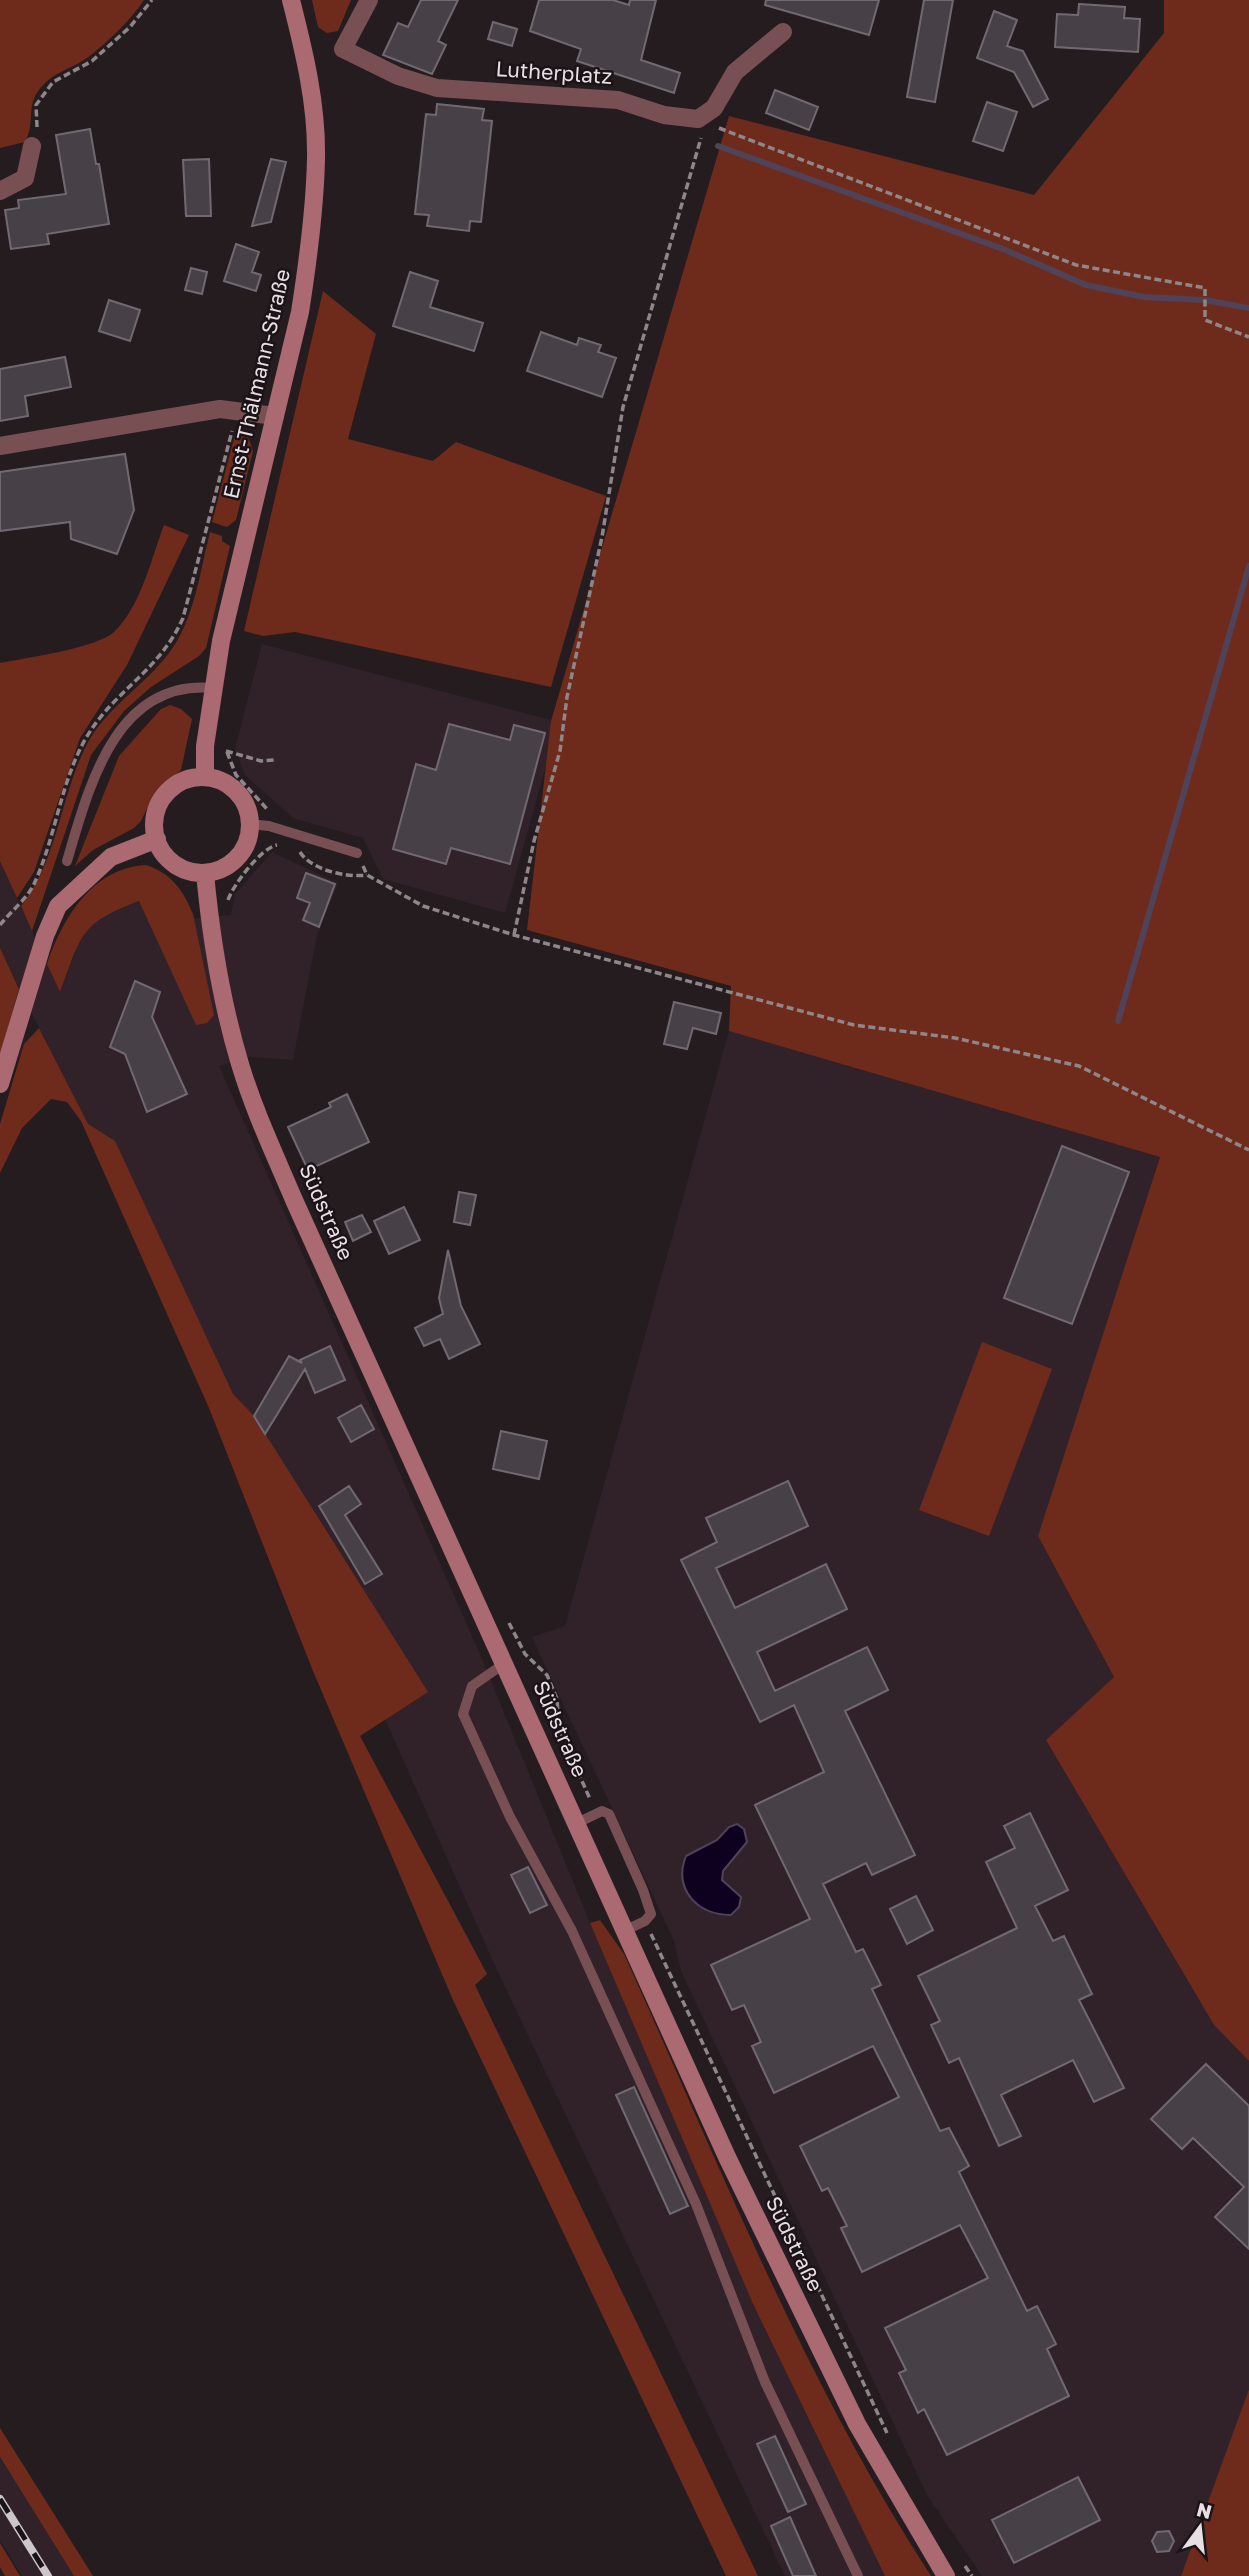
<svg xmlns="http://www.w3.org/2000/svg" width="1249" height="2576" font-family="'Golos Text',sans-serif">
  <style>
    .built { fill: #31222a }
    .green { fill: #6e2b1b }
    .water { fill: #0e001f; stroke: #4f435a; stroke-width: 2 }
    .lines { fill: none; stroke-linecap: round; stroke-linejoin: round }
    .stream { stroke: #4f435a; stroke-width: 6 }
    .building { fill: #474047; stroke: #716971; stroke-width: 2 }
    .path { stroke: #8e8689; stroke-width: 3.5; stroke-dasharray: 7 3.5; stroke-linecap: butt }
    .lane { stroke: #784f53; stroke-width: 10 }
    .street { stroke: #784f53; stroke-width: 18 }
    .secondary { stroke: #ab6971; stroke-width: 18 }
    .rail-casing { stroke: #cdc6c9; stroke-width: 8 }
    .rail { stroke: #1b1317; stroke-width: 5; stroke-dasharray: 16; stroke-linecap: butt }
    .labels { text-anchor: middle; stroke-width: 5; stroke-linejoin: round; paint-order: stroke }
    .street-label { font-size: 21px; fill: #e7e0e3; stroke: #1b1317 }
  </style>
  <rect width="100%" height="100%" fill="#251c20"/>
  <path class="built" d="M262,644l296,78 -53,191 -122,-34 -20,-41 -70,-20 -48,-43 -10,-26z
    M272,852l66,31 -21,52 -24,125 -44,-3 -30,9 261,588 110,269 163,381 132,272h-100l-288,-606 -112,-251 -385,-770v-88l60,131 22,-59 21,-17 36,-15 33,19 59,-5 4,-21z
    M729,1031l431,126 -122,379 76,141 -68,63 168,285 35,36v328l-68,187h-199l-55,-81 -246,-524 -7,-30 -142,-304 33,-11z
    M0,2457l74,119h-52l-22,-36z"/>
  <path class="green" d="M0,0h144c-14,21 -37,43 -57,58 -13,9 -31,14 -42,25 -22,21 -8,37 -20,59l-25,6z
    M312,0h39l-13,31 -11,2 -9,-6z
    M1164,0h85v2061l-35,-36 -168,-285 68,-63 -76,-141 122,-379 -431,-126 2,-45 -204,-56 24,-209 178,-605 305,79 130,-162z
    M323,291l53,43 -28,105 85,22 23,-19 150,54 -55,191 -256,-55 -32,4 -19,-5z
    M237,427l10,6 6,18 -17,69 -9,7 -15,-5z
    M164,525l25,10 -62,130 -47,73 -46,134 -17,26 -17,-37v-198c25,-5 97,-15 114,-31 27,-26 37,-73 50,-107z
    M210,532l12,4v5l8,5 -24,102 -7,8 -48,31 -27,24 -33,44 -59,176 -11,-25c37,-46 39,-110 66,-162 20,-37 57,-58 82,-91 25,-32 31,-82 41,-121z
    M170,705l11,4 11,10 -11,51 -28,26 -12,25 -7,7 -41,22 -18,16 44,-110 42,-47z
    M146,865c25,8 37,25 47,49l21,101 -7,8 -11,2 -57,-124c-61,23 -57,34 -79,91l-13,-28c16,-46 45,-96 99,-99z
    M0,948l19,41 -19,66z
    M39,1028l49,96 27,17 118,253 21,22 174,276 -68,44 127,238 -12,11 283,591h-32l-273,-576 -140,-329 -104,-263 -128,-287 -14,-19 -16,-3 -29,29 -22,45v-49l24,-80z
    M982,1342l70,27 -63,167 -70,-26z
    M600,1920l24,34c95,210 181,428 307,622h-46l-132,-272 -163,-381z
    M1249,2389v187h-68z
    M0,2428l93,148h-19l-74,-119z
    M0,2543l20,33h-15l-5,-9z"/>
  <path class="water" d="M737,1824l7,5 3,13 -24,29 -1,9 19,17 -2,10 -8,8c-34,0 -58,-26 -45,-59l31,-16 12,-13z"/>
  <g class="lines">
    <path class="stream" d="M718,146l285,103 83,36 58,12 61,3 44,8
      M1118,1021l131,-455"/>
  </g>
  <path class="building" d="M421,0h37l-20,41 8,4 -14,29 -49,-19 15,-32 10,4z
    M539,0h74l16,5 1,-5h26l-15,60 39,13 -6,20 -97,-32 4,-12 -51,-18z
    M766,0h113l-10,35 -104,-30z
    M924,0h29l-18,102 -28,-5z
    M1079,4l46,3 -1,11 16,1 -2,33 -83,-5 2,-33 21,1z
    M994,11l23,9 -10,26 16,5 25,48 -15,8 -19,-35 -37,-14z
    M493,22l24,7 -5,17 -24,-7z
    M775,90l43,17 -9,23 -43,-17z
    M987,102l30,10 -14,39 -30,-10z
    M437,104l47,5 -2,11 10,1 -11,101 -11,-1 -1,10 -42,-5 2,-11 -14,-1 11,-100 10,1z
    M90,129l6,35h3l10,60 -62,10 2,10 -38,5 -6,-39 14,-2 -1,-8 48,-6 -10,-59z
    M209,159l2,57h-25l-3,-56z
    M271,159l15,3 -15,60 -19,4z
    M236,244l23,8 -7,20 9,3 -5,16 -32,-10z
    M191,268l16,4 -5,22 -17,-4z
    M410,272l28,9 -8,26 53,16 -9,28 -81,-25z
    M109,300l31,10 -10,31 -31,-10z
    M541,332l36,13 2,-7 22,7 -3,7 18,6 -14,39 -75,-26z
    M65,357l6,30 -46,9 3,20 -28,5v-52z
    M125,454l9,56 -17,44 -46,-15 -1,-17 -70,9v-59z
    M449,724l61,16 4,-15 31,8 -35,131 -59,-16 -5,16 -53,-15 23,-85 20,6z
    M306,873l29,11 -16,43 -16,-7 7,-17 -13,-5z
    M135,981l25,11 -8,25 35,77 -40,18 -22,-58 -15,-7z
    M674,1002l47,11 -5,21 -23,-6 -6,21 -23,-5z
    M347,1094l22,48 -61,28 -20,-43 43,-20 -2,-4z
    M1062,1146l67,26 -57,152 -68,-26z
    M459,1192l17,3 -6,30 -16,-3z
    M404,1207l16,33 -31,14 -15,-33z
    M362,1215l9,17 -18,9 -8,-19z
    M448,1250l13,56 19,38 -31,15 -9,-20 -16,7 -9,-18 28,-14 -4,-16z
    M330,1346l15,34 -30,13 -10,-24 -40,65 -11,-18 35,-60 13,7 -2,-3z
    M361,1405l13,24 -23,13 -13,-24z
    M501,1431l46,10 -8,38 -46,-10z
    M788,1481l20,45 -92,42 19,40 91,-44 21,45 -90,43 18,39 92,-44 21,43 -43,21 70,144 -43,20 -6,-12 -43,21 33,68 7,-3 18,36 -9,4 68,142 9,-3 20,38 -10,6 68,139 10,-5 19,38 -9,5 22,47 -122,59 -23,-46 -6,4 -19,-40 7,-3 -21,-42 103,-50 -28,-53 -98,47 -21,-44 6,-2 -19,-38 -6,3 -22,-45 99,-49 -26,-51 -99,47 -22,-47 9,-4 -17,-37 -12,5 -21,-45 99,-46 -55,-114 69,-33 -30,-67 -34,17 -79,-162 36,-18 -11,-24z
    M349,1486l12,18 -16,11 37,59 -17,10 -46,-78z
    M1030,1813l38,77 -33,16 18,35 11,-5 28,58 -13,6 45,88 -30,14 -21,-42 -72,35 20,41 -22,10 -40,-88 -10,5 -18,-38 9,-4 -22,-45 99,-48 -31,-66 29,-14 -11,-22z
    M528,1867l19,38 -17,8 -19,-38z
    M916,1896l17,34 -26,14 -17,-35z
    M1206,2064l43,42v143l-34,-32 29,-30 -51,-49 -11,11 -31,-30z
    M634,2087l54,119 -18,8 -54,-119z
    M775,2436l31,68 -18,8 -31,-68z
    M1078,2477l22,43 -86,43 -22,-43z
    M790,2517l26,59h-23l-22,-50z
    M1169,2531l5,10 -5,10 -12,1 -5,-11 5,-9z"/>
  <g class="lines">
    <path class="path" d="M37,127l-1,-22 17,-23 39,-21 38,-34 22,-27
      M719,128l357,137 129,23v32l44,17
      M226,751l35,10 14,-1
      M227,752l9,23 31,34
      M300,852c11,18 47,26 67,23
      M363,866l4,9 56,31 91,29 340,90 101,13 124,28 170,84
      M228,900c5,-15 33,-52 49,-55
      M0,925c10,-13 27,-26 34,-41 22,-47 26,-101 52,-146 28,-48 73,-66 97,-120l49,-187
      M514,935l20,-94 26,-90 7,-54 35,-160 21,-130 78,-269
      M509,1623l16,31 22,21 10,24 2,30 31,70
      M651,1934l236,499
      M965,2566l7,10"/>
    <path class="lane" d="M250,824l19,2 88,27
      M67,861c22,-74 48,-181 145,-173
      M505,1663l-33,23 -9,28 47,103 62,114 124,273 69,178 93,194
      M577,1823l25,-12 7,3 34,76 8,24 -6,7 -19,9"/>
    <path class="street" d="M369,0l-26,49 55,27 39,12 181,12 46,15 34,4 16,-11 21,-36 48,-40
      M0,191l25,-13 7,-32
      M0,446l220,-37 55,7"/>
    <path class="secondary" d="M205,777v-31l16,-105 79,-329c8,-51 15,-102 16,-154 1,-54 -12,-107 -25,-158
      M154 825a48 48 0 1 1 96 0a48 48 0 1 1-96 0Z
      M205,873c6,65 16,128 35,191 14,47 35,91 54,136l433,957 130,267 89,152
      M0,1084l45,-148 13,-30 53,-49 46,-18"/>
    <g class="rail-casing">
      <path id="rail" d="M0,2499l48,77"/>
    </g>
    <use href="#rail" class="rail"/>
  </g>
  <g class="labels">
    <g class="street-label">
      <text transform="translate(554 73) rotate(4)" y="7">Lutherplatz</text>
      <text transform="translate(257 384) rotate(-77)" y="7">Ernst-Thälmann-Straße</text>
      <text transform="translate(326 1212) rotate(66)" y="7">Südstraße</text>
      <text transform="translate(560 1729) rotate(66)" y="7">Südstraße</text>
      <text transform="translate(794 2244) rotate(64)" y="7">Südstraße</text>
    </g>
  </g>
  <g transform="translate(1200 2527) rotate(15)" stroke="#1b1317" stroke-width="5" paint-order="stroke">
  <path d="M0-5L12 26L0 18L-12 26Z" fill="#e7e0e3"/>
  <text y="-10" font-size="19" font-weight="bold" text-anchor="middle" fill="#e7e0e3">N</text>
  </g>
</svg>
